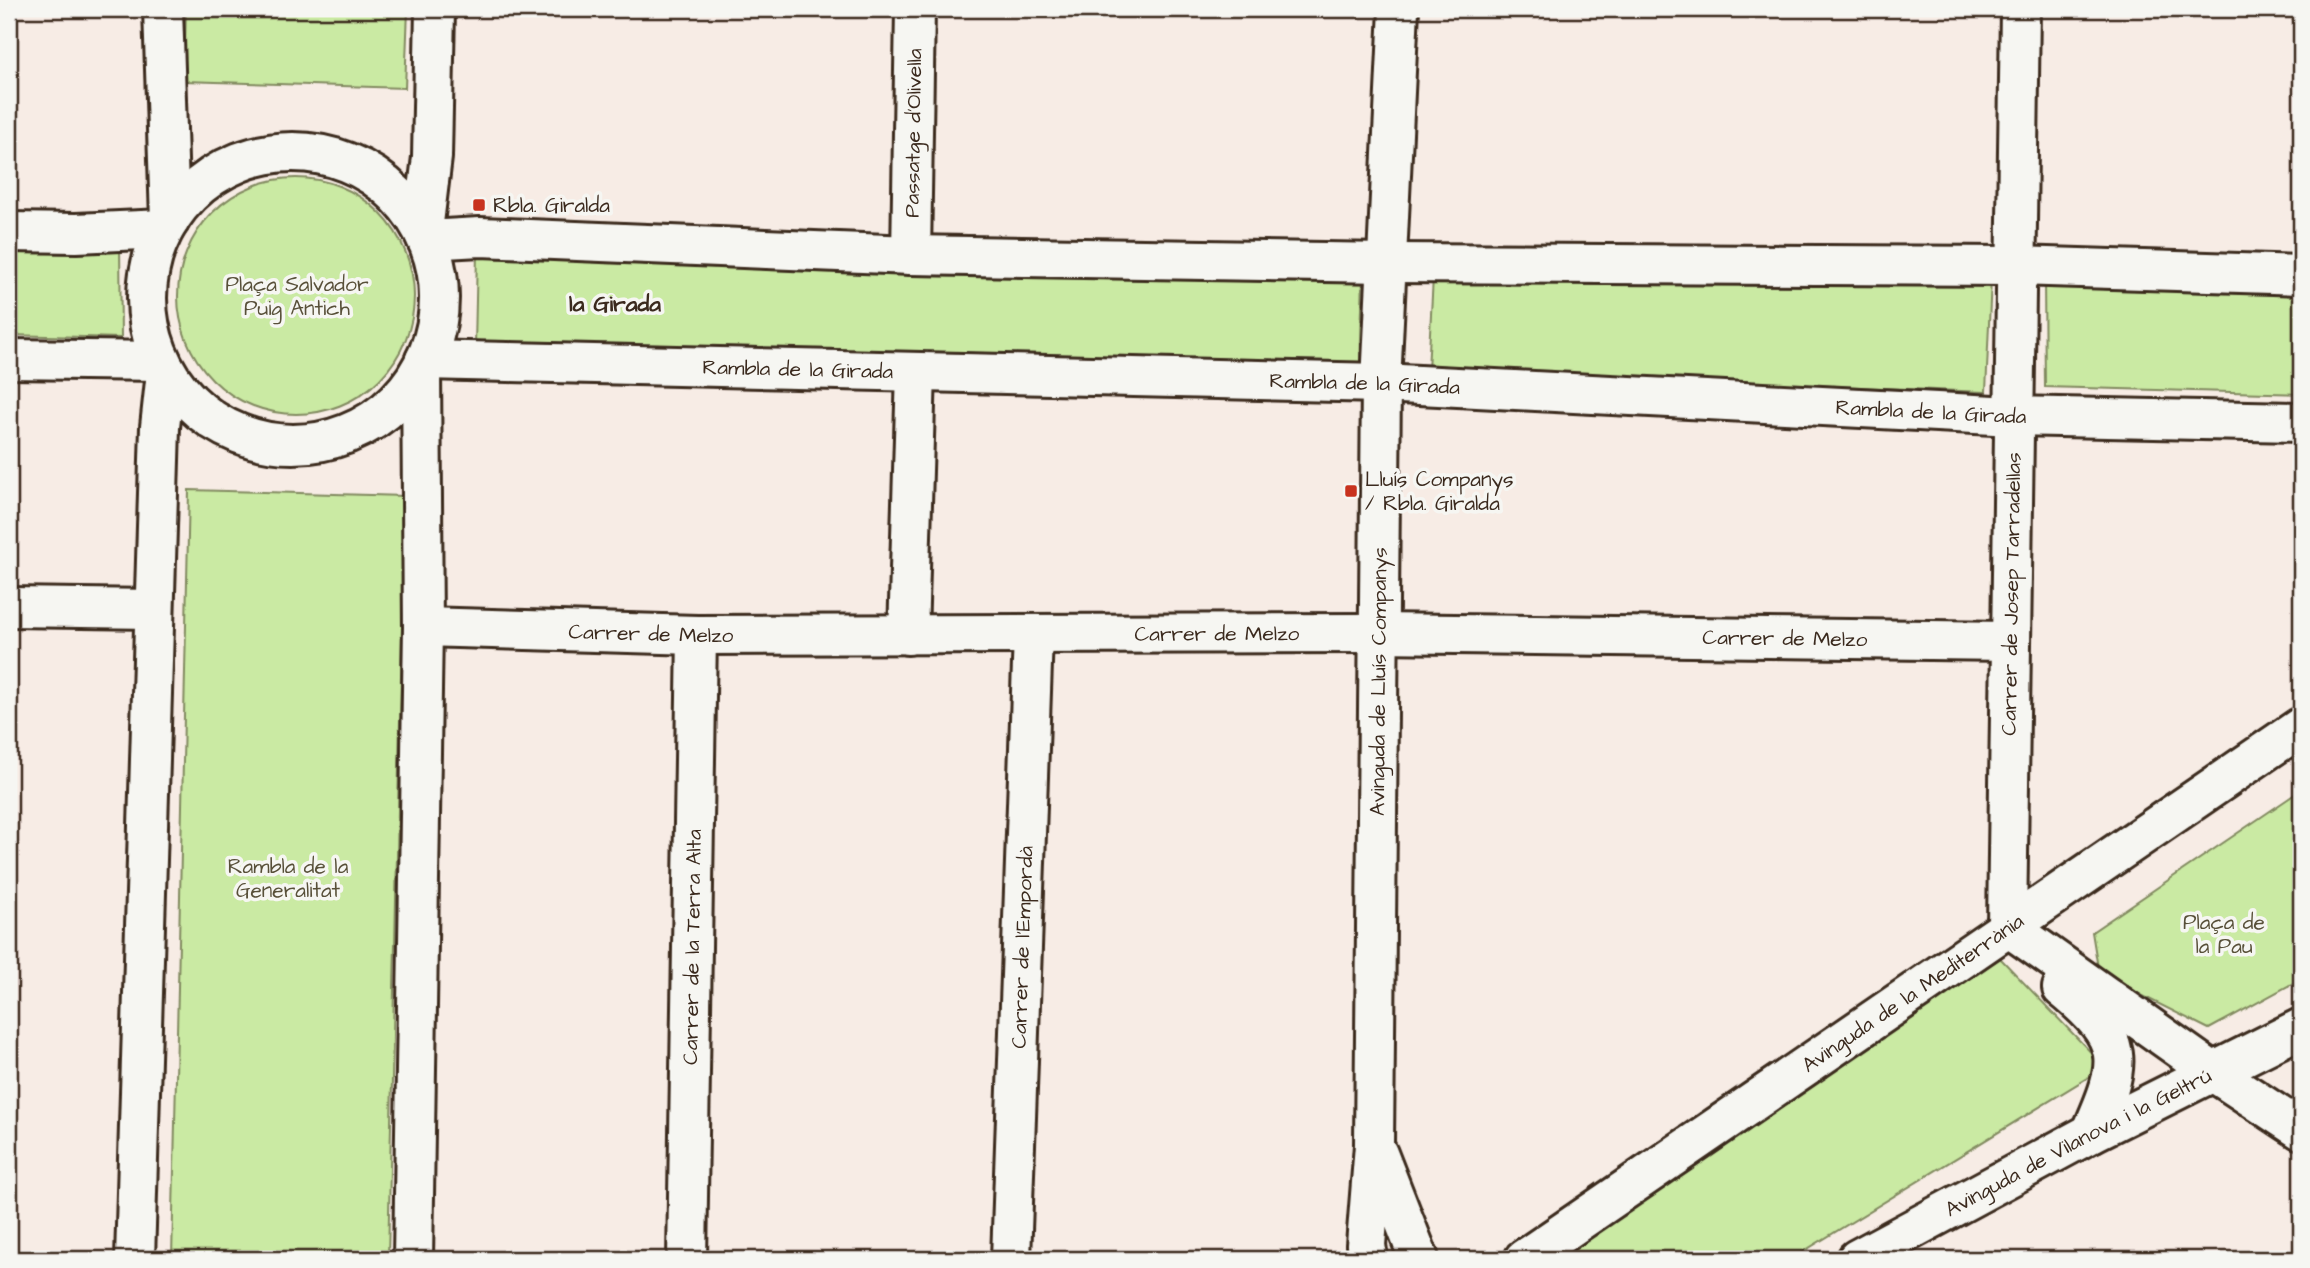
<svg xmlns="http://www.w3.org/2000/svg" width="2310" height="1268" font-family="'Architects Daughter',sans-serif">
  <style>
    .green { fill: #caeaa3; stroke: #828a60; stroke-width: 2 }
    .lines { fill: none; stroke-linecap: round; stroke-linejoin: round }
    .minor-casing { stroke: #3b2a1e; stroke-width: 44 }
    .minor { stroke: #f6f6f2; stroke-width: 38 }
    .poi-dot { fill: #c8321e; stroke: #f6f6f2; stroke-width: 2.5 }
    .labels { text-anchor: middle; stroke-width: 7; stroke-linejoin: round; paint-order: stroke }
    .street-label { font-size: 21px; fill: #3b2a1e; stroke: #f6f6f2 }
    .poi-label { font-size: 21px; fill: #3b2a1e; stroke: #f6f6f2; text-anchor: start }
    .park-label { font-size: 21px; fill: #585039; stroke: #f6f6f2 }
    .neighbourhood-label { font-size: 23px; font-weight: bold; fill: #3b2a1e; stroke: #f6f6f2 }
  </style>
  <rect width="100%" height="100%" fill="#f7ece5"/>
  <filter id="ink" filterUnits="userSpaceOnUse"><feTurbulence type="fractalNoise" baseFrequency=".0143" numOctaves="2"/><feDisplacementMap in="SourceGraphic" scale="14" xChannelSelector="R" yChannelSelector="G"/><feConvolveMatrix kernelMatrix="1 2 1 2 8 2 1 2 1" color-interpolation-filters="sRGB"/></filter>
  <g filter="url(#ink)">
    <path class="green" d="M186,9h222l-3,79 -221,-7z
      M178 296a118 118 0 1 1 236 0a118 118 0 1 1-236 0Z
      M9,243l111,1 1,94 -112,-3z
      M477,252l886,26 -3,90 -885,-21z
      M1433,277l558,1 -5,114 -558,-22z
      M2044,279l257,8v107l-256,-7z
      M189,490l216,6 -17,763h-216z
      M2301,790v189l-92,50 -110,-55 -7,-42z
      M2000,958l105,109 -314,192h-250z"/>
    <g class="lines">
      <g class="minor-casing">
        <g id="minor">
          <path d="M163,9l7,211"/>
          <path d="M2020,9l-13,917 206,146 88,58"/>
          <circle cx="293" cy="298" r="146"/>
          <path d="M423,231l9,-74 3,-148"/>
          <path d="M9,232l67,1 88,-4"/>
          <path d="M427,240l53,-3 431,18 476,8 628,3 286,9"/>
          <path id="s1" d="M911,255l4,-246"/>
          <path d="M9,359l152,2"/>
          <path id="s2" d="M425,360l956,23 632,33 288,6"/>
          <path d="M9,607l145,2"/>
          <path id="s3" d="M423,627l274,8 680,-2 633,8"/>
          <path d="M908,635l8,-263"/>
          <path d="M2062,988c65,53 61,73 29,145"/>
          <path d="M1378,1154l41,105"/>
          <path d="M135,1259l25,-832 6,-55"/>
          <path d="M413,1259l10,-632 -2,-257"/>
          <path id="s4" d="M687,1259l10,-624"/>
          <path id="s5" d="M1011,1259l22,-624"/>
          <path id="s6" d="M1368,1259l-2,-14 8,-100 7,-762 18,-374"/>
          <path id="s7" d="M1524,1259l777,-532"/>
          <path id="s8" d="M1857,1259l234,-126 210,-105"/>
        </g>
      </g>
      <use href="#minor" class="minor"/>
    </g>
  </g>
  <g class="poi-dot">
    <rect x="472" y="198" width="14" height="14" rx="3.5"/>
    <rect x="1344" y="484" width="14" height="14" rx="3.5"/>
  </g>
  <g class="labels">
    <g class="street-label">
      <text dy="7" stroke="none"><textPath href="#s1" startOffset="122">Passatge d'Olivella</textPath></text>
      <text dy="7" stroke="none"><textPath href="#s2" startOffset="373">Rambla de la Girada</textPath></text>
      <text dy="7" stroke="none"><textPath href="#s2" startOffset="940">Rambla de la Girada</textPath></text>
      <text dy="7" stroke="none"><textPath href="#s2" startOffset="1507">Rambla de la Girada</textPath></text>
      <text transform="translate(2011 594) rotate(-89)" y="7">Carrer de Josep Tarradellas</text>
      <text dy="7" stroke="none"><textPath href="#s3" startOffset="228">Carrer de Melzo</textPath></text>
      <text dy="7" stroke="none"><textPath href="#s3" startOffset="794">Carrer de Melzo</textPath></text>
      <text dy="7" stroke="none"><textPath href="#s3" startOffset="1362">Carrer de Melzo</textPath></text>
      <text dy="7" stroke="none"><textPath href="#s6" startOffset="578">Avinguda de Lluís Companys</textPath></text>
      <text dy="7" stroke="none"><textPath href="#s4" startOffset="312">Carrer de la Terra Alta</textPath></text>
      <text dy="7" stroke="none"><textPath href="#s5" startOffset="312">Carrer de l'Empordà</textPath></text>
      <text dy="7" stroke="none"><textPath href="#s7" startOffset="471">Avinguda de la Mediterrània</textPath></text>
      <text dy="7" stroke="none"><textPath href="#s8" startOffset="250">Avinguda de Vilanova i la Geltrú</textPath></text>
    </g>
    <g class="poi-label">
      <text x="493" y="212">Rbla. Giralda</text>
      <text x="1365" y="486">Lluís Companys<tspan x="1365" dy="24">/ Rbla. Giralda</tspan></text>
    </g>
    <g class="park-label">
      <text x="297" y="291">Plaça Salvador<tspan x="297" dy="24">Puig Antich</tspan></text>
      <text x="288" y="873">Rambla de la<tspan x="288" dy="24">Generalitat</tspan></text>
      <text x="2224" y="929">Plaça de<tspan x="2224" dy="24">la Pau</tspan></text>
    </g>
    <g class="neighbourhood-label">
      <text x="615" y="311">la Girada</text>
    </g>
  </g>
  <rect width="2310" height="1268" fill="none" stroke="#f6f6f2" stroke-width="35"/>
  <rect x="18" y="18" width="2275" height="1233" fill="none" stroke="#3b2a1e" stroke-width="2.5" filter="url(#ink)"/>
</svg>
